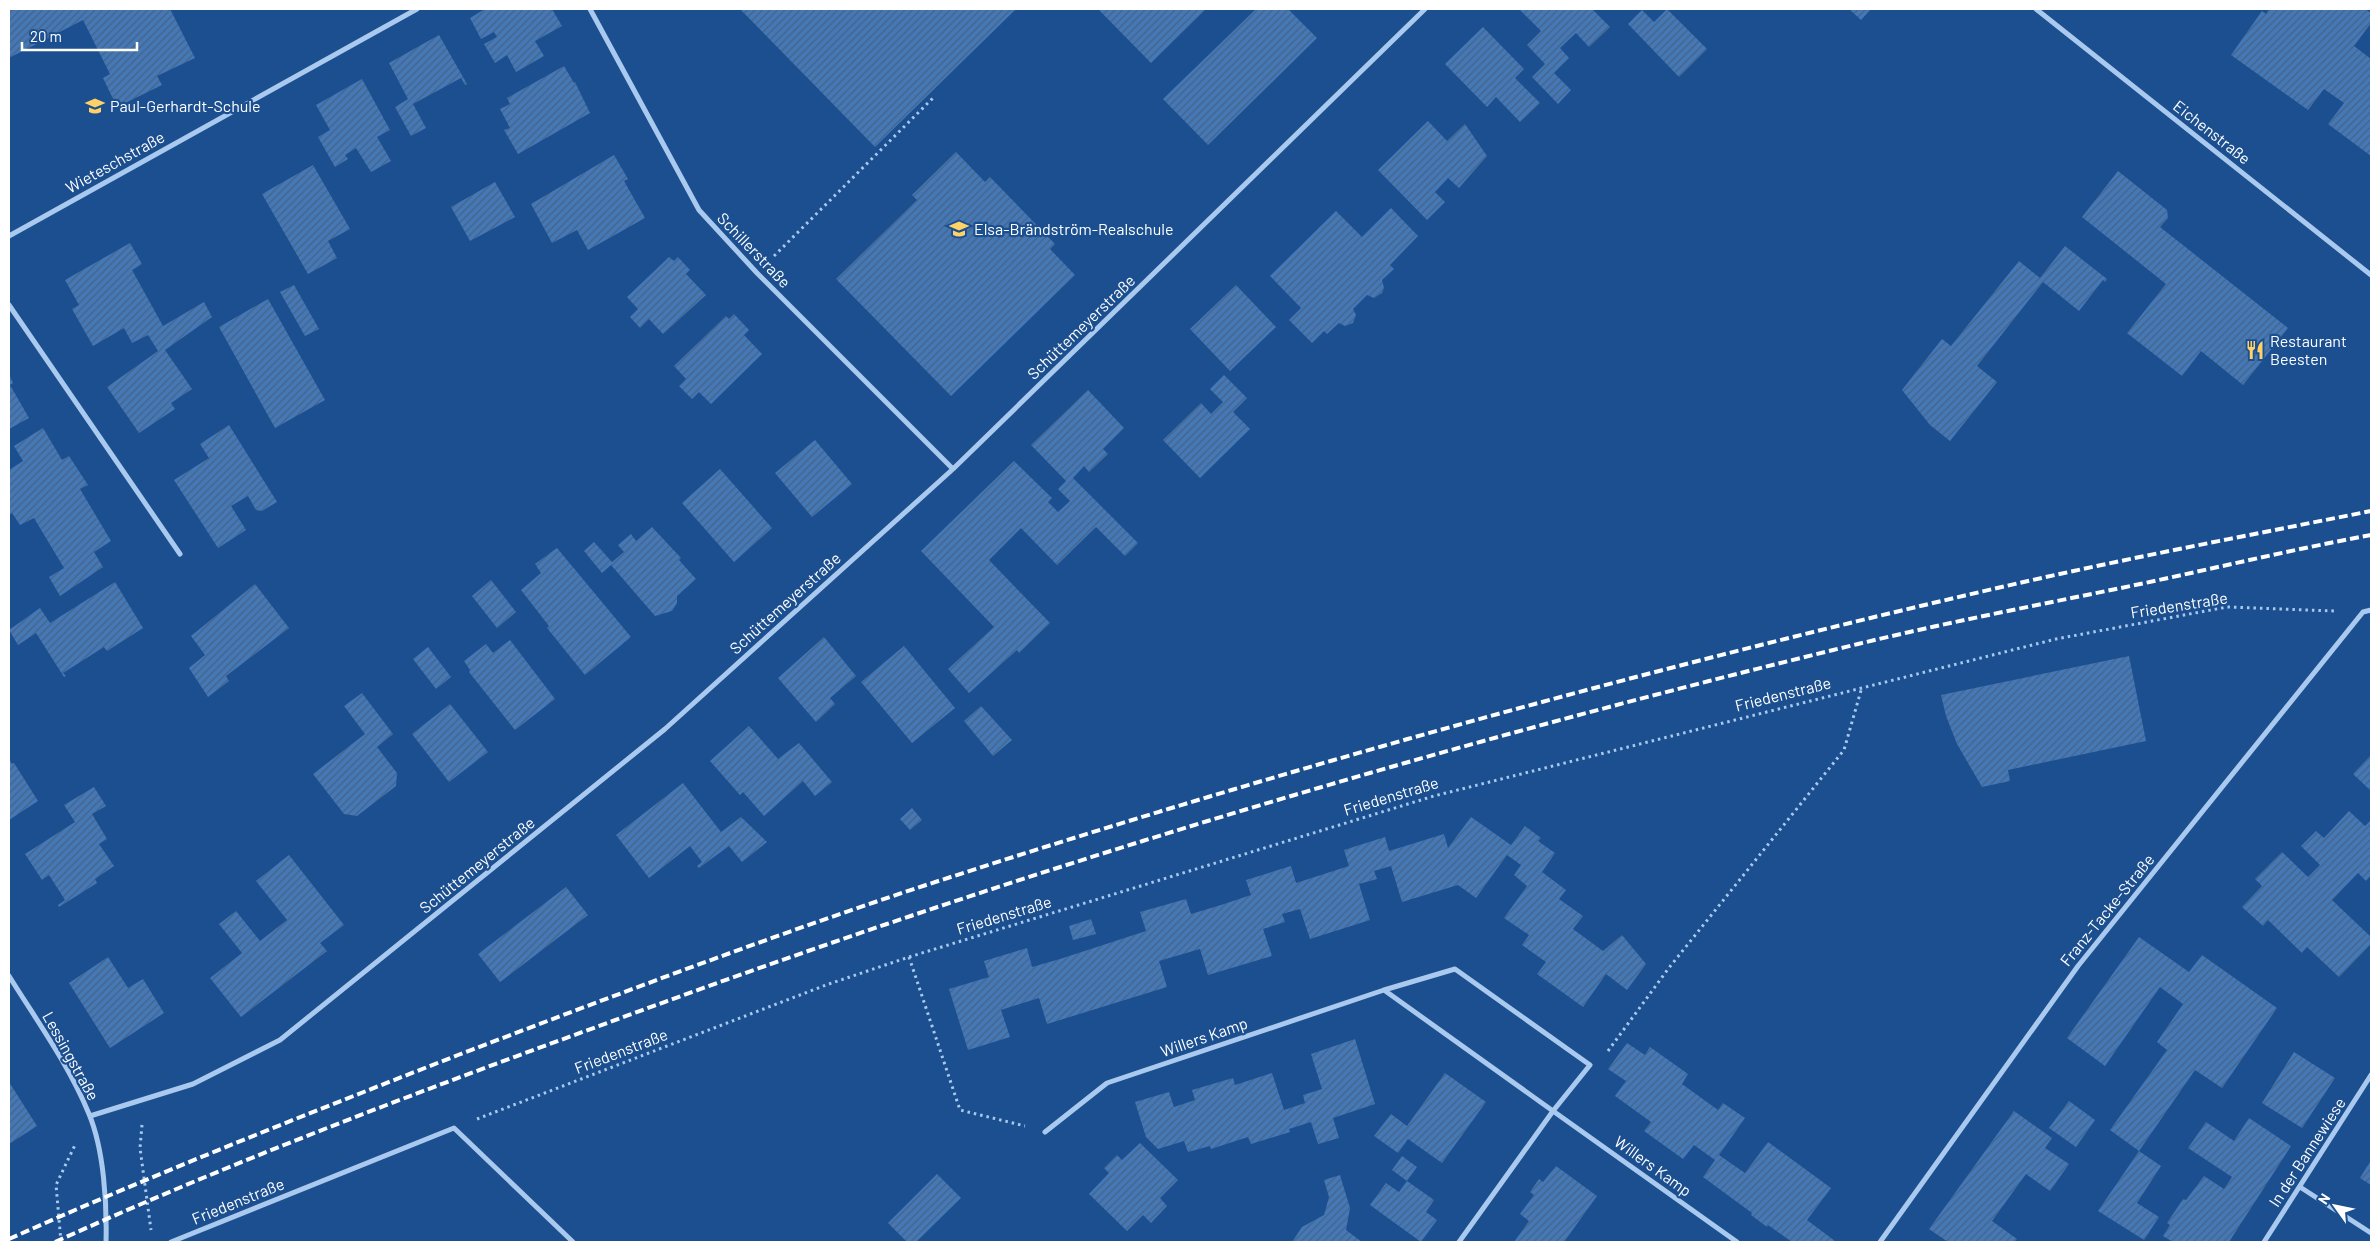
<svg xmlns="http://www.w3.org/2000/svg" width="2380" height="1251" font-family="Barlow,sans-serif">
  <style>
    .building { fill: url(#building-hatch) }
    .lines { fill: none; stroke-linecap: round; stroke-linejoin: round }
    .path { stroke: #a9c9ee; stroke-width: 3; stroke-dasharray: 2.5 4; stroke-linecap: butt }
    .minor { stroke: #a9c9ee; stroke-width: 5 }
    .rail { stroke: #fff; stroke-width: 4; stroke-dasharray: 9 4; stroke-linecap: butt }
    .labels { text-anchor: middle; stroke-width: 4.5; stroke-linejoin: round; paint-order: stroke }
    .poi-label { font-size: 16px; fill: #fff; stroke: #1b4f8f; text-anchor: start }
    .street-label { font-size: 16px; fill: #fff; stroke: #1b4f8f }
  </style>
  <defs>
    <pattern id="building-hatch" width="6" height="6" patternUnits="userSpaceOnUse" patternTransform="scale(1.25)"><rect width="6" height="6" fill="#4478b7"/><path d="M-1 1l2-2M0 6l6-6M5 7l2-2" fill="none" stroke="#486282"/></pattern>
  </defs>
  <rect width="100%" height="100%" fill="#1b4f8f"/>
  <path class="building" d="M9,9h161l25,49 -38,18 5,9 -45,22 -14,-29 7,-4 -27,-54 -74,38z
    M485,9h67l10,17 -27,15 9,15 -28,16 -9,-17 -12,8 -11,-19 13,-7 -3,-5 -13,7 -11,-21z
    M740,9h276l-141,138z
    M1098,9h108l-55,54z
    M1256,9h32l29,29 -109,107 -45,-46z
    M1519,9h73l18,18 -21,20 -13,-14 -16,15 9,10 -15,15 17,17 -13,14 -26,-27 13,-13 -18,-19 14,-14z
    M1667,9l40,40 -28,28 -51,-53 14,-14 12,12z
    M1849,9h22l-10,11z
    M2269,9h96l6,4v10l-17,23 17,13v97l-43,-32 16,-21 -20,-14 -16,21 -77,-55 31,-44 4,3z
    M1483,27l41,42 -9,9 25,25 -20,19 -24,-25 -9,10 -42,-43z
    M439,35l28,49 -2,1 -4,-7 -48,26 13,24 -15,8 -16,-29 13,-8 -19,-36z
    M564,66l10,17 1,-1 15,31 -72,41 -14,-24 6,-2 -10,-19 10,-5 -3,-6z
    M362,79l28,51 -13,7 14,24 -20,11 -15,-24 -11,7 3,4 -13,8 -17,-30 12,-7 -14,-25z
    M1428,121l19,20 18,-17 22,32 -28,32 -11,-10 -13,14 10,10 -18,18 -49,-50z
    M956,152l29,30 5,-5 65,67 -5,5 25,26 -124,121 -115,-117 81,-79 -5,-5z
    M614,155l14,24 -4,2 21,37 -57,32 -11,-20 -25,13 -21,-39z
    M313,165l37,64 -22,12 9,17 -29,16 -46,-80z
    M2118,171l49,39 1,8 -8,9 128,101 -45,57 -42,-34 -19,25 -55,-43 39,-49 -84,-67z
    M495,182l20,35 -45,24 -19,-34z
    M1391,208l27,28 -28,29 4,4 -12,11 2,8 -2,5 -8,5 -7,-3 -14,14 3,6 -3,8 -8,3 -6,-3 -12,11 -3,-3 -12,12 -23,-23 12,-12 -31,-32 66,-65 26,26z
    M130,243l12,21 -10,6 31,56 41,-24 8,15 -47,33 27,39 -21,14 4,6 -36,24 -32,-46 51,-36 -10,-16 -16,8 -8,-15 -31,18 -21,-37 7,-4 -14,-25z
    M2065,246l42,33 -2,3 -2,-2 -24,31 -36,-29 -66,84 20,16 -47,59 -20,-16 -28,-35 40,-51 9,7 68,-85 21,17z
    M669,257l5,4 4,-4 12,13 -4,4 20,21 -43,39 -14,-15 -9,9 -10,-11 8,-8 -11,-12z
    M294,285l25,44 -14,7 -25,-44z
    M1236,285l40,42 -46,44 -40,-42z
    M268,299l57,101 -50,28 -56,-101z
    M734,314l15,16 -5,5 18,19 -51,50 -12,-12 -7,7 -13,-13 7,-7 -12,-13 52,-50 3,3z
    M9,374l4,9 -3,2 19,33 -20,11z
    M1224,375l23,23 -14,14 17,17 -50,49 -37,-38 38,-37 10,11 12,-12 -13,-13z
    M1088,390l36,38 -21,21 5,5 -19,18 -5,-6 -11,12 65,65 -13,13 -29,-29 -39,38 -36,-37 -32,32 61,63 -31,30 -2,-3 -48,43 -21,-24 46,-42 -73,-76 93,-90 38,37 -4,4 10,10 12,-11 -12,-12 8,-8 -35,-36z
    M229,425l48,77 -15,9 -6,-1 -8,-14 -17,10 15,24 -28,18 -44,-68 35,-22 -9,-14z
    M43,428l19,32 7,-4 19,29 -8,4 31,52 -17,11 9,15 -43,29 -11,-19 15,-9 -30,-50 -14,7 -8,-12 -3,2v-45l14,-9 -9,-15z
    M815,440l37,44 -40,33 -37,-44z
    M720,469l52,59 -38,34 -52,-59z
    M652,527l29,31 -2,2 17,19 -19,17v7l-5,8 -17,5 -44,-51 -9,8 -18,-22 10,-9 18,20 12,-10 -6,-7 13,-11 5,7z
    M557,548l74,89 -46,38 -38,-47 2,-2 -28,-36 20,-17 -6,-9z
    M491,580l25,32 -19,16 -25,-32z
    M115,582l28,46 -36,23 -3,-4 -41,26 3,3 -2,1 -28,-44 -18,12 -9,-15 31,-22 10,15z
    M255,584l34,44 -63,48 3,5 -21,16 -19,-29 16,-13 -14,-19z
    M824,637l32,39 -26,22 5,6 -19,18 -38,-44z
    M510,640l45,59 -40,31 -46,-58 1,-2 -6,-9 22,-17 7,9z
    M904,646l51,62 -43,35 -51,-61z
    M428,647l23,30 -15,12 -23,-30z
    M2129,656l17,85 -138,29 2,11 -28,6 -25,-43 -11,-28 -5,-21z
    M362,693l31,41 -16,13 20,26 -1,13 -39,30 -13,-2 -31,-40 52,-40 -21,-28z
    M450,704l38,48 -39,30 -37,-48z
    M981,706l31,34 -19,16 -29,-35z
    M749,726l29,33 21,-16 33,39 -17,14 -12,-15 -39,35 -21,-24 -3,3 -30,-34z
    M2371,755v36l-18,-17z
    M9,758l3,6 2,-1 24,38 -29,19z
    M683,783l38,49 20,-15 26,25 -25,20 -13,-16 -30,22 -2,-2 5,-4 -12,-16 -41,32 -33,-43z
    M94,787l12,19 -14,8 15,25 -8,5 15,22 -19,13 2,4 -38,24 -1,-2 7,-5 -16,-25 -7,5 -17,-26 50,-32 -11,-17z
    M912,808l10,12 -12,10 -10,-11z
    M2349,811l16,15 6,-6v55l-5,6 -8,-8 -26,27 39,37v7l-32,33 -32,-30 -5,6 -34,-33 -5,6 -21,-19 20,-21 -7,-7 27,-27 26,25 12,-12 -19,-19 15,-15 8,7z
    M1471,817l40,28 14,-19 16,12 -3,3 17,12 -13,19 24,18 -7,9 24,17 -10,13 30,22 19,-16 24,29 -19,26 -21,-16 -23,33 -46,-33 9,-12 -24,-17 7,-10 -25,-17 23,-32 -13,-11 7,-10 -14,-10 -31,43 -18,-13 -56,17 -11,-36 -17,5 3,8 -18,5 11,36 -60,19 -10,-30 -18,5 3,8 -22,7 9,27 -64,19 -8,-26 -41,12 8,26 -120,37 -8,-26 -16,5 -22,7 9,27 -42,13 -19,-61 40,-12 -5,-16 43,-13 5,19 28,-8 86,-28 -6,-19 46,-13 5,15 30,-9 30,-10 -5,-15 45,-14 5,17 53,-17 -5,-16 41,-13 4,14 55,-17 4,14z
    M289,855l55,70 -24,18 7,8 -86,66 -31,-39 32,-25 -23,-29 17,-13 24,30 27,-21 -31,-39z
    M566,887l22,28 -88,67 -22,-28z
    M1091,919l5,15 -23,6 -4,-14z
    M2139,937l50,35 13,-17 75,53 -55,80 -27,-18 -56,81 -29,-21 57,-80 -10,-8 26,-38 -23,-17 -55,79 -38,-28z
    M108,957l20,31 15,-9 21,34 -54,35 -41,-65z
    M1355,1039l20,65 -42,14 6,20 -21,6 -7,-22 -22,7 1,3 -39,12 -3,-7 -37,12 -1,-3 -22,6 -4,-11 -26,8 -12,-12 -11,-35 34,-10 5,15 21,-7 -3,-10 41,-12 2,7 37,-12 12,37 21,-7 -2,-8 19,-6 -11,-35z
    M1627,1043l18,12 5,-8 38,27 -6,10 36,26 5,-7 22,15 -26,37 10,7 16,11 23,-31 63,46 -24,32 28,21 -1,1h-42l-24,-17 -1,2 -16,-12 1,-2 -49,-36 12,-17 -21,-15 -11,14 -39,-28 7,-9 -36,-26 11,-15 -18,-12z
    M2294,1052l41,26 -33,50 -40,-25z
    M1445,1073l41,29 -44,61 -34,-24 -10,14 -24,-17 17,-22 16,12z
    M9,1082l28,44 -28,18z
    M2069,1101l26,19 -19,27 -27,-19z
    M2014,1111l38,27 -7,10 24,16 -19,27 -24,-17 -34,47 25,18 -3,3h-66l-19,-13z
    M2249,1118l42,28 -62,96h-56l-10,-6 7,-11 -3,-2 16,-24 3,1 18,-24 20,13 8,-12 -44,-29 18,-26 28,19z
    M1140,1143l38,37 -18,18 7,8 -16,17 -8,-8 -16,16 -38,-37 20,-21 -5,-5 13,-13 5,5z
    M2139,1151l22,15 -24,37 22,14 -15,23 -46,-29z
    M1402,1156l15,11 -10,14 -15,-11z
    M2371,1160v25l-11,-7z
    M1556,1166l41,30 -33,46h-50l15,-21 -9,-7 14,-19 -4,-3 9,-13 4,3z
    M937,1174l24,24 -45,44h-9l-19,-19z
    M1340,1175l10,33 -4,22 16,12h-70l10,-15 22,-12 5,-18 -5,-17z
    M1407,1181l27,19 -8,12 11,8 -16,22 -51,-37 16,-22 13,9z"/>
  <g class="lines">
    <path class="path" d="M774,256l159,-158
      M909,957l51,153 65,16
      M1608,1051l60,-82 176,-219 18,-63
      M477,1119l349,-134 83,-28 525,-161 622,-157 171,-32 108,4
      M142,1125l-2,23 11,82
      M61,1242l-5,-57 19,-40"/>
    <path class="minor" d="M590,9l109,201 58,63 196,196
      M2036,9l335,266
      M9,236l408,-227
      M9,305l171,249
      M1455,969l135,96 -37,46 -169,-121z
      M9,976c28,45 60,89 80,138 15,36 18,90 17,128
      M90,1116l103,-32 87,-44 385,-311 288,-260 472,-460
      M1045,1132l62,-49 277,-93
      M2300,1187l71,46
      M171,1242l283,-114 119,114
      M1459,1242l94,-131 184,131
      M1880,1242l198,-276 285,-354 8,-2
      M2264,1242l107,-167"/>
    <path class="rail" d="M9,1239c148,-66 298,-125 449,-184 155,-59 310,-118 468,-170 351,-114 708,-213 1067,-296 125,-29 252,-53 378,-78
      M55,1242c181,-82 368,-152 555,-220 408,-151 826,-276 1248,-378 95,-23 191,-41 287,-61 75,-16 150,-34 226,-48"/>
  </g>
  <defs>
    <g id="school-bare" transform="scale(1.5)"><path d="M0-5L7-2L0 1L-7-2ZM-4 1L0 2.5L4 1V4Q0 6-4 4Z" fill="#ffd166" stroke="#1b4f8f" stroke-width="2.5" paint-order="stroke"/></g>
    <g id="restaurant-bare" transform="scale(1.5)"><path d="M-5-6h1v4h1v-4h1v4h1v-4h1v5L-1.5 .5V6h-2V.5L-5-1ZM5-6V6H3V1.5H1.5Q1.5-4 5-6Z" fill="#ffd166" stroke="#1b4f8f" stroke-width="2.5" paint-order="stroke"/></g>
  </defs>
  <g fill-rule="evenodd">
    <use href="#school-bare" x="95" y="106"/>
    <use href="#school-bare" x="959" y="229"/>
    <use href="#restaurant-bare" x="2255" y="350"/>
  </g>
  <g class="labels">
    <g class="poi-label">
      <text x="110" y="112">Paul-Gerhardt-Schule</text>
      <text x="974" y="235">Elsa-Brändström-Realschule</text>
      <text x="2270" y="347">Restaurant<tspan x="2270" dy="18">Beesten</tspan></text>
    </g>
    <g class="street-label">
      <text transform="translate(2212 132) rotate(38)" y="6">Eichenstraße</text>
      <text transform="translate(115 162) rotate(-29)" y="6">Wieteschstraße</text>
      <text transform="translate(754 250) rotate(46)" y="6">Schillerstraße</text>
      <text transform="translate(1081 327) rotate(-44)" y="6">Schüttemeyerstraße</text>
      <text transform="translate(785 603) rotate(-42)" y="6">Schüttemeyerstraße</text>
      <text transform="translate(2179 605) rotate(-9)" y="6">Friedenstraße</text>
      <text transform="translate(1783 694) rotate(-14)" y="6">Friedenstraße</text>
      <text transform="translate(1391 796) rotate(-17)" y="6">Friedenstraße</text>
      <text transform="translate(477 865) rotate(-39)" y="6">Schüttemeyerstraße</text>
      <text transform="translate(2107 910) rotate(-51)" y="6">Franz-Tacke-Straße</text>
      <text transform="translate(1004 915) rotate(-17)" y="6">Friedenstraße</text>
      <text transform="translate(1204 1037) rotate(-19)" y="6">Willers Kamp</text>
      <text transform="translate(621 1051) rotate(-21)" y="6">Friedenstraße</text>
      <text transform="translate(71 1056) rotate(61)" y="6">Lessingstraße</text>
      <text transform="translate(2307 1152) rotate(-57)" y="6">In der Bannewiese</text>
      <text transform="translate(1653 1166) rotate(36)" y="6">Willers Kamp</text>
      <text transform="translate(238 1201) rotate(-22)" y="6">Friedenstraße</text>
    </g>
  </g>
  <rect width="2380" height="1251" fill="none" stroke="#ffffff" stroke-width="20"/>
  <g transform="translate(2335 1206) rotate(303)" stroke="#1b4f8f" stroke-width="4" paint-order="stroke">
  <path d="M0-4L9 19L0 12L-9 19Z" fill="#ffffff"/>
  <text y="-8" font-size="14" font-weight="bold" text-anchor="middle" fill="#ffffff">N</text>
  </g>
  <path d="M22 42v8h115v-8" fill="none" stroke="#ffffff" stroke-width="2.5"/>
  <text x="30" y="42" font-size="15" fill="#ffffff" stroke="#1b4f8f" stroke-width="4" paint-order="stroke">20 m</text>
</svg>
